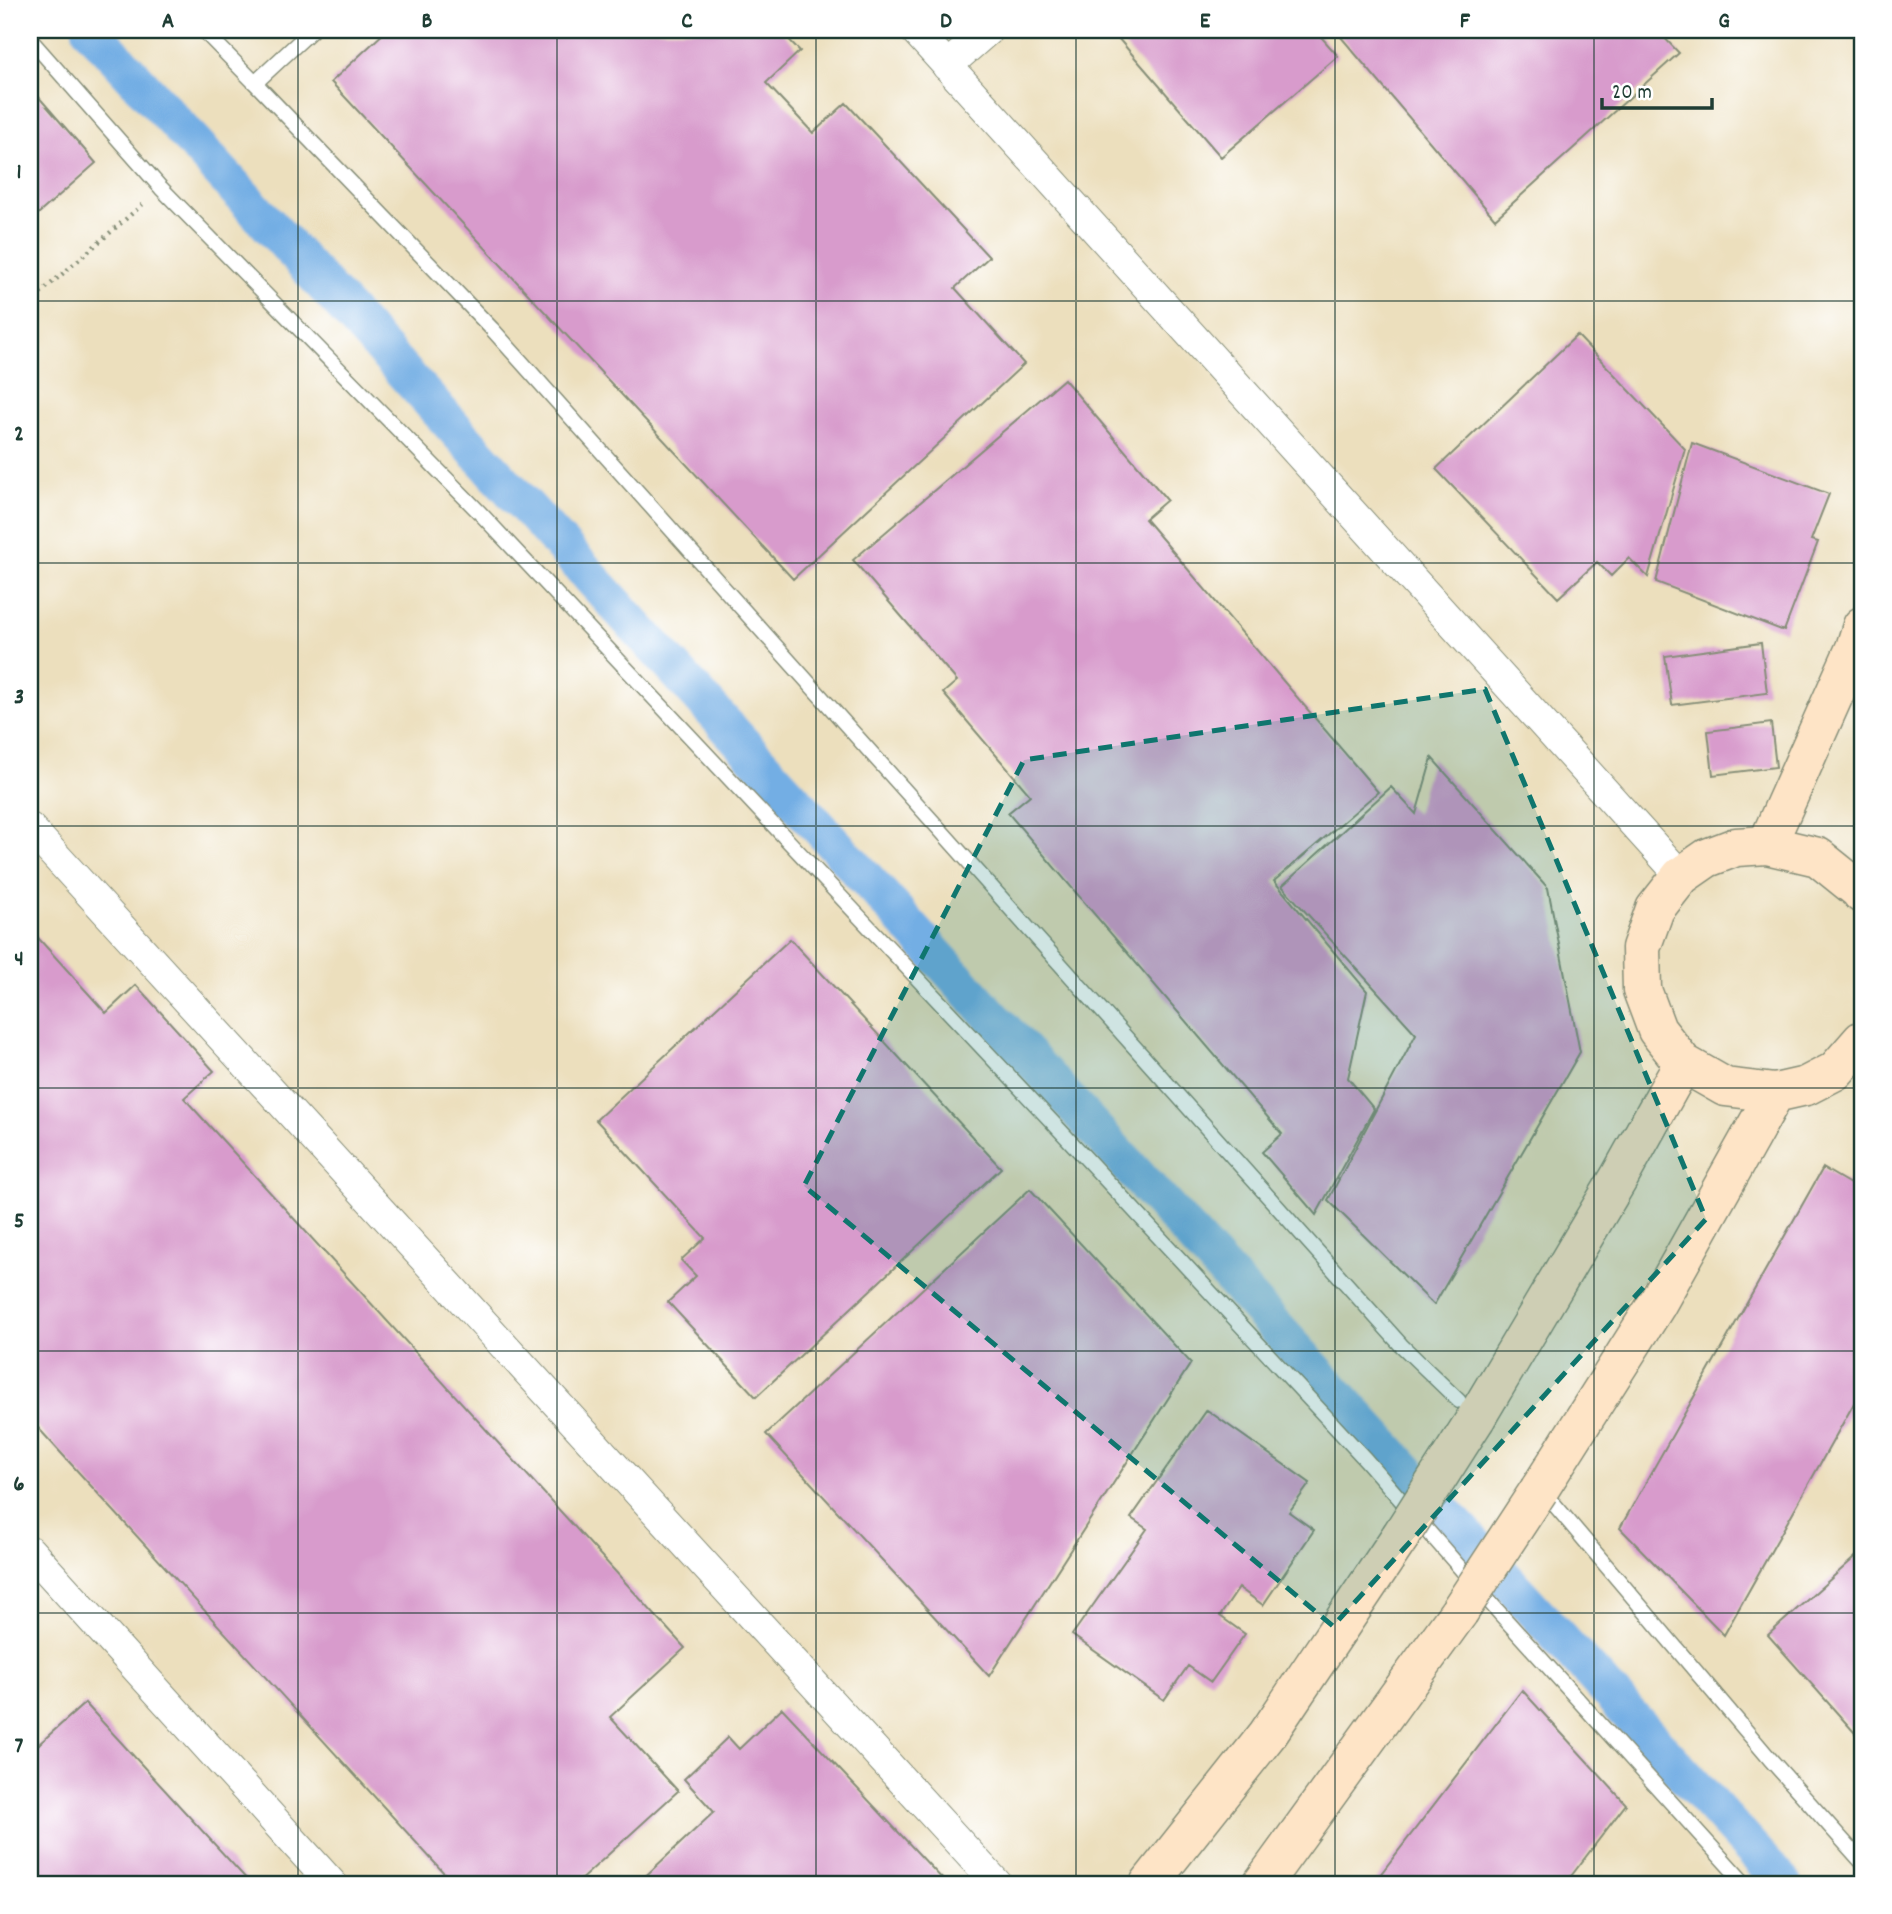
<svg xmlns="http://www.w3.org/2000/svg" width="1892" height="1914" font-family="Dekko,sans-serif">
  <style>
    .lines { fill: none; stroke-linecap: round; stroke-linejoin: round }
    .canal { stroke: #73aee4; stroke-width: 38 }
    .building { fill: #d89bcc }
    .lane-casing { stroke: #868e78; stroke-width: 17 }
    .street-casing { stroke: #868e78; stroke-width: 32 }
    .secondary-casing { stroke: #868e78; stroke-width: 41 }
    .path { stroke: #868e78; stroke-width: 4.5; stroke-dasharray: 2 5; stroke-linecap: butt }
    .lane { stroke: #fff; stroke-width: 14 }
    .street { stroke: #fff; stroke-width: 30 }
    .secondary { stroke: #fee4c6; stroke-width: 38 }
    .secondary-bridge-casing { stroke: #868e78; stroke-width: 41; stroke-linecap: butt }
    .secondary-bridge { stroke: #fee4c6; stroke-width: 38 }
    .marked { fill: #0f766e; fill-opacity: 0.2; stroke: #0f766e; stroke-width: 5; stroke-dasharray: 14 9; stroke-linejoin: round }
    .grid { fill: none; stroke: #1f3d34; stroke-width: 2; stroke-opacity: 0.55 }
    .neatline { fill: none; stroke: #1f3d34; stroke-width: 2.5 }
    .grid-label { font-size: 23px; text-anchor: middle; font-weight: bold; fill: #1f3d34 }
  </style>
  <rect width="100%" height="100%" fill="#fff"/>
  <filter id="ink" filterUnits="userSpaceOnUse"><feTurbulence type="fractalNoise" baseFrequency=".0143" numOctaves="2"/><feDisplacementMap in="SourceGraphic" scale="14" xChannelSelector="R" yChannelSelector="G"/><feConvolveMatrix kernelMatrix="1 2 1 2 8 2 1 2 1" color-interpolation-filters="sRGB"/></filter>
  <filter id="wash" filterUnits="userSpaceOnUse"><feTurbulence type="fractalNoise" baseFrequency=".00686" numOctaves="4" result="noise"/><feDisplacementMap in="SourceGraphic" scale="28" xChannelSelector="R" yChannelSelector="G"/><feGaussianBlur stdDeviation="1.57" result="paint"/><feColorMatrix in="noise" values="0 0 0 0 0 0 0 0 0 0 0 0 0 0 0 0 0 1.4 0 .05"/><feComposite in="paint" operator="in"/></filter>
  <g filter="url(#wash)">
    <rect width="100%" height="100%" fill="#ecdfbd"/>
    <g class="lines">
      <path class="canal" d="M91,30l1693,1854"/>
    </g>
    <g id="blocks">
      <path class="building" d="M387,30h393l20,21 -34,32 47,50 33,-30 143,154 -34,31 69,76 -231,215 -462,-497z
        M1111,30h204l23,26 -117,101z
        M1335,30h322l22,23 -184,166z
        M30,87l66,76 -66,58z
        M1577,335l108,114 -37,128 -19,-19 -18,18 -14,-14 -39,36 -122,-129z
        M1064,379l103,121 -22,19 233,273 -104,89 93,110 -19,87 26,31 -58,106 -54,-63 20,-18 -274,-321 22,-18 -87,-102 14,-12 -104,-121z
        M1692,443l137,51 -18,46 7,2 -34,89 -128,-49z
        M1761,643l6,50 -95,12 -7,-49z
        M1771,723l5,44 -63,8 -5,-44z
        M1432,758l116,130 32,164 -146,253 -106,-105 88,-166 -134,-148 109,-99 25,27z
        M30,929l76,84 30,-28 78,86 -30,27 501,550 -75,69 68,74 -102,93h-122l-424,-465z
        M790,939l211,229 -245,229 -88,-95 28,-26 -15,-16 24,-22 -109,-118z
        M1823,1168l39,23v198l-138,246 -104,-107z
        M1030,1189l161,174 -202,313 -223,-242z
        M1207,1410l103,73 -21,29 25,18 -51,75 -24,-17 -19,28 25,18 -34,48 -23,-16 -24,34 -92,-65 75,-106 -16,-11z
        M1862,1551v190l-94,-106z
        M1522,1690l104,114 -61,80h-192z
        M85,1703l166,181h-221v-132z
        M782,1708l165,176h-310l77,-72 -30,-33 44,-42 11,12z"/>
    </g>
  </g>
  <g filter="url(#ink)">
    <use href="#blocks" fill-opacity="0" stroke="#868e78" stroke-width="2"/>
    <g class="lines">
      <g class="lane-casing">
        <path id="lane" d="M203,30l52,53
          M312,30l-57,53 237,246 909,1016 58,56
          M30,39l131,149 320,326 575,612 310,334 129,148 250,276
          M1554,1504l216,255 92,103"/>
      </g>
      <g class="street-casing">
        <path id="street" d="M915,30l766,846
          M947,66l41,-36
          M30,828l967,1056
          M30,1551l302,333"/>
      </g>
      <g class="secondary-casing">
        <path id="secondary" d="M1767,845l88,-197 7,-22
          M1862,894l-3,-4 -41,-33 -51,-12 -31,2 -29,11 -26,18 -26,33 -14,39 1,42 15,40 26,33 42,24 50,6 31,-7 29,-15 27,-31
          M1476,1418l144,-242 63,-113
          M1539,1490l118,-186 118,-211
          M1149,1884l118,-149 133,-198
          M1262,1884l197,-272"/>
      </g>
      <path class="path" d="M30,302l113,-98"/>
      <use href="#lane" class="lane"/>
      <use href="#street" class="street"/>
      <use href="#secondary" class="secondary"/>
      <g class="secondary-bridge-casing">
        <path id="secondary-bridge" d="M1400,1537l76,-119
          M1459,1612l80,-122"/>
      </g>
      <use href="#secondary-bridge" class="secondary-bridge"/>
    </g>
  </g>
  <path class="marked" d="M1485,689l221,530 -373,407 -529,-440 220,-426z"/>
  <path class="grid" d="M298,30v1854M557,30v1854M816,30v1854M1076,30v1854M1335,30v1854M1594,30v1854M30,301h1832M30,563h1832M30,826h1832M30,1088h1832M30,1351h1832M30,1613h1832"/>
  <rect width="1892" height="1914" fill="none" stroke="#fff" stroke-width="77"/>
  <path d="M1602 98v10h110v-10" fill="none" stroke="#1f3d34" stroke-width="3.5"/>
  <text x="1612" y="98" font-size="21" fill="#1f3d34" stroke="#ffffff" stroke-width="5" paint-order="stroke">20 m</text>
  <rect x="38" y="38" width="1816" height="1838" class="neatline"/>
  <g class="grid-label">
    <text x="168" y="27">A</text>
    <text x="427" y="27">B</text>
    <text x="687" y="27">C</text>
    <text x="946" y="27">D</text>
    <text x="1205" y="27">E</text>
    <text x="1465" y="27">F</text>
    <text x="1724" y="27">G</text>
    <text x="19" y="178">1</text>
    <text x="19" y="440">2</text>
    <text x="19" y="703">3</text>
    <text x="19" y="965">4</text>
    <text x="19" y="1227">5</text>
    <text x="19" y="1490">6</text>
    <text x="19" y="1752">7</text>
  </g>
</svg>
